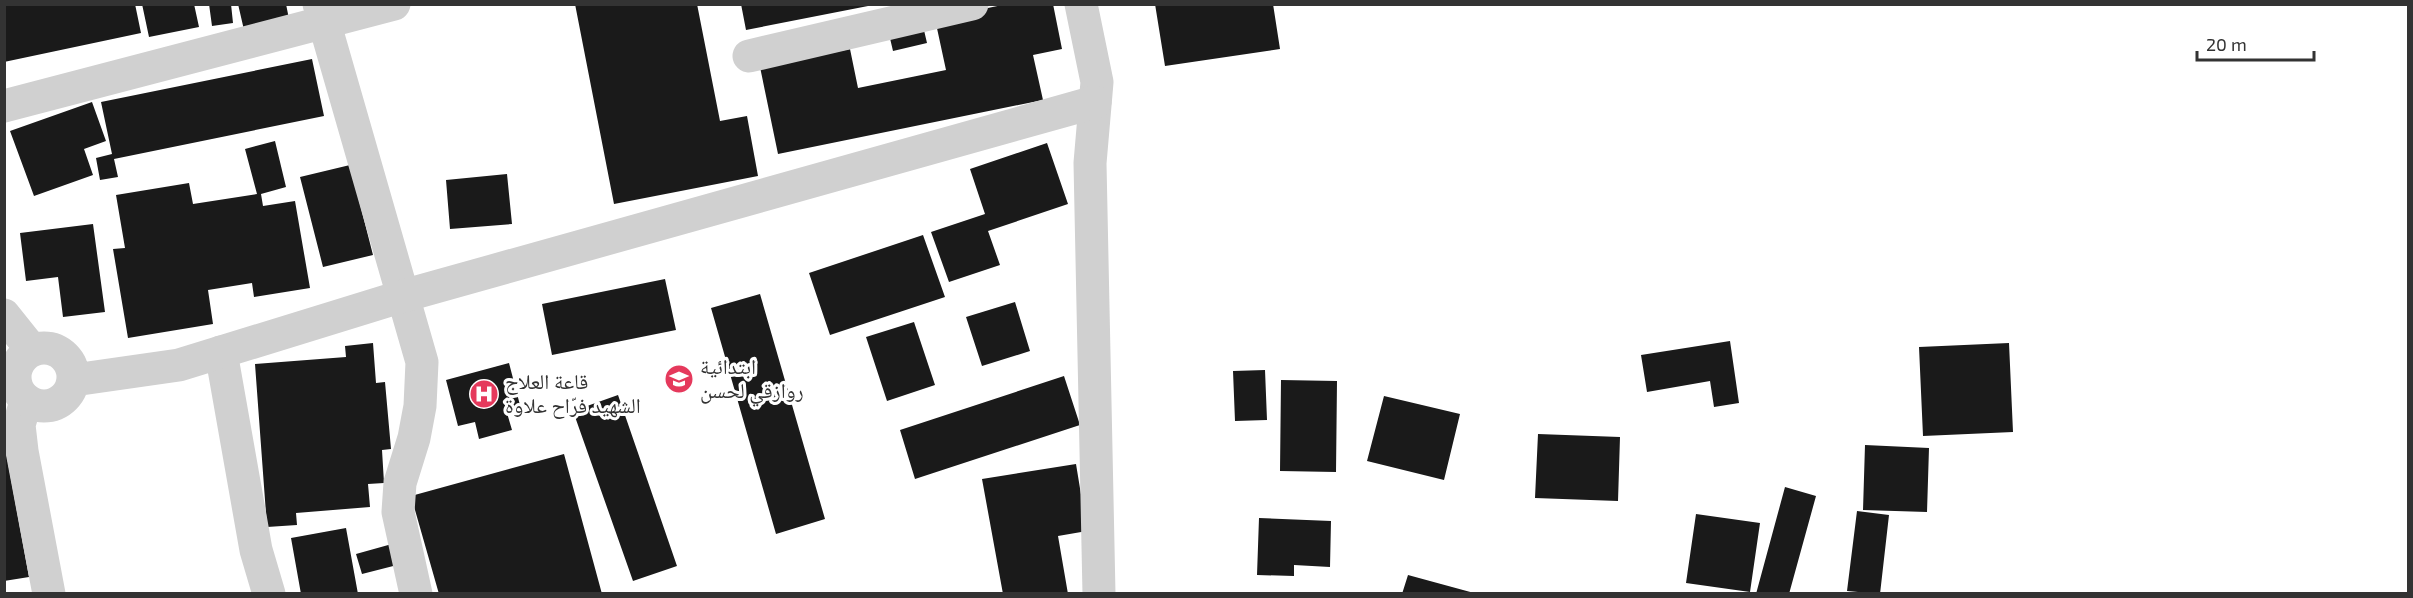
<svg xmlns="http://www.w3.org/2000/svg" width="2413" height="598" font-family="'Exo 2','Noto Naskh Arabic',sans-serif">
  <style>
    .building { fill: #1a1a1a }
    .lines { fill: none; stroke-linecap: round; stroke-linejoin: round }
    .minor { stroke: #d0d0d0; stroke-width: 33 }
    .tertiary { stroke: #d0d0d0; stroke-width: 33 }
    .labels { text-anchor: middle; stroke-width: 6; stroke-linejoin: round; paint-order: stroke }
    .poi-label { font-size: 21px; fill: #333; stroke: #fff; text-anchor: start }
  </style>
  <rect width="100%" height="100%" fill="#fff"/>
  <path class="building" d="M4,4h131l6,29 -137,29z
    M142,4h52l5,23 -50,10z
    M209,4h22l2,19 -21,3z
    M238,4h48l3,15 -45,11z
    M575,4h122l23,117 27,-5 11,60 -144,28z
    M741,4h126l1,2 -122,24z
    M1007,4h46l9,45 -29,6 10,45 -265,54 -18,-87 90,-18 8,39 88,-18 -11,-51z
    M1155,4h118l7,45 -115,17z
    M923,26l4,17 -34,8 -4,-17z
    M312,59l12,57 -210,43 4,18 -18,3 -4,-22 16,-4 -11,-52z
    M92,102l14,39 -22,8 9,26 -59,21 -24,-65z
    M275,141l11,46 -25,7 2,12 32,-5 15,87 -56,9 -2,-14 -44,7 5,34 -85,14 -15,-89 12,-1 -9,-53 73,-12 4,21 64,-10 -12,-45z
    M1047,143l21,61 -80,27 12,34 -51,17 -18,-50 54,-18 -15,-45z
    M350,165l23,90 -50,12 -23,-90z
    M507,174l5,50 -62,5 -4,-49z
    M93,224l12,88 -42,5 -5,-40 -32,4 -6,-48z
    M923,235l22,62 -115,38 -21,-62z
    M665,279l11,51 -124,25 -10,-51z
    M760,294l65,225 -49,15 -65,-226z
    M1015,302l15,49 -48,15 -16,-49z
    M914,322l21,63 -48,16 -21,-64z
    M1730,341l9,62 -25,4 -4,-26 -63,11 -6,-37z
    M373,343l3,40 9,-1 6,67 -9,1 2,33 -16,1 2,23 -74,6 1,12 -30,2 -12,-163 91,-7 -1,-11z
    M2009,343l4,89 -90,4 -4,-89z
    M509,363l12,46 -14,4 5,17 -33,9 -4,-17 -17,4 -12,-46z
    M1265,370l2,50 -32,1 -2,-50z
    M1064,376l16,49 -165,54 -15,-49z
    M1281,380l56,1 -1,91 -56,-1z
    M618,395l59,171 -44,15 -60,-170z
    M1384,396l76,18 -16,66 -77,-19z
    M1538,434l82,3 -2,64 -83,-3z
    M4,441l25,136 -25,4z
    M1865,445l64,3 -2,64 -64,-2z
    M564,454l38,140h-163l-28,-98z
    M1076,464l11,67 -29,5 10,58h-65l-21,-115z
    M1785,487l31,9 -27,98h-33z
    M1857,511l32,4 -9,79 -33,-3z
    M1696,514l64,9 -10,69 -64,-9z
    M1259,518l72,3 -1,46 -36,-2v11l-37,-1z
    M346,528l12,66h-57l-10,-56z
    M399,542l6,21 -43,11 -6,-20z
    M1408,575l66,18v1h-72z"/>
  <g class="lines">
    <path class="minor" d="M319,4l103,358 -2,44 -6,32 -14,45 -2,29 18,82
      M1081,4l16,78 -7,81 9,431
      M749,56l223,-52
      M4,106l390,-102
      M221,352l35,198 13,44
      M26,401l-7,24 3,26 27,143"/>
    <path class="tertiary" d="M4,315l28,35
      M15 377a29 29 0 1 1 58 0a29 29 0 1 1-58 0Z
      M74,380l105,-15 224,-69 692,-194"/>
  </g>
  <defs>
    <g id="school-disc" transform="scale(1.5)"><circle r="9.5" fill="#e5395c" stroke="#fff"/><path d="M0-5L7-2L0 1L-7-2ZM-4 1L0 2.5L4 1V4Q0 6-4 4Z" fill="#fff"/></g>
    <g id="hospital-disc" transform="scale(1.5)"><circle r="9.5" fill="#e5395c" stroke="#fff"/><path d="M-5-5h3v3.5h4V-5h3V5h-3V1.5h-4V5h-3Z" fill="#fff"/></g>
  </defs>
  <g fill-rule="evenodd">
    <use href="#school-disc" x="679" y="379"/>
    <use href="#hospital-disc" x="484" y="394"/>
  </g>
  <g class="labels">
    <g class="poi-label">
      <text x="700" y="374">ابتدائية<tspan x="700" dy="24">روازقي لحسن</tspan></text>
      <text x="505" y="389">قاعة العلاج<tspan x="505" dy="24">الشهيد فرّاح علاوة</tspan></text>
    </g>
  </g>
  <rect width="2413" height="598" fill="none" stroke="#333333" stroke-width="12"/>
  <path d="M2197 51v9h117v-9" fill="none" stroke="#333333" stroke-width="3"/>
  <text x="2206" y="51" font-size="18" fill="#333333" stroke="#ffffff" stroke-width="4.5" paint-order="stroke">20 m</text>
</svg>
